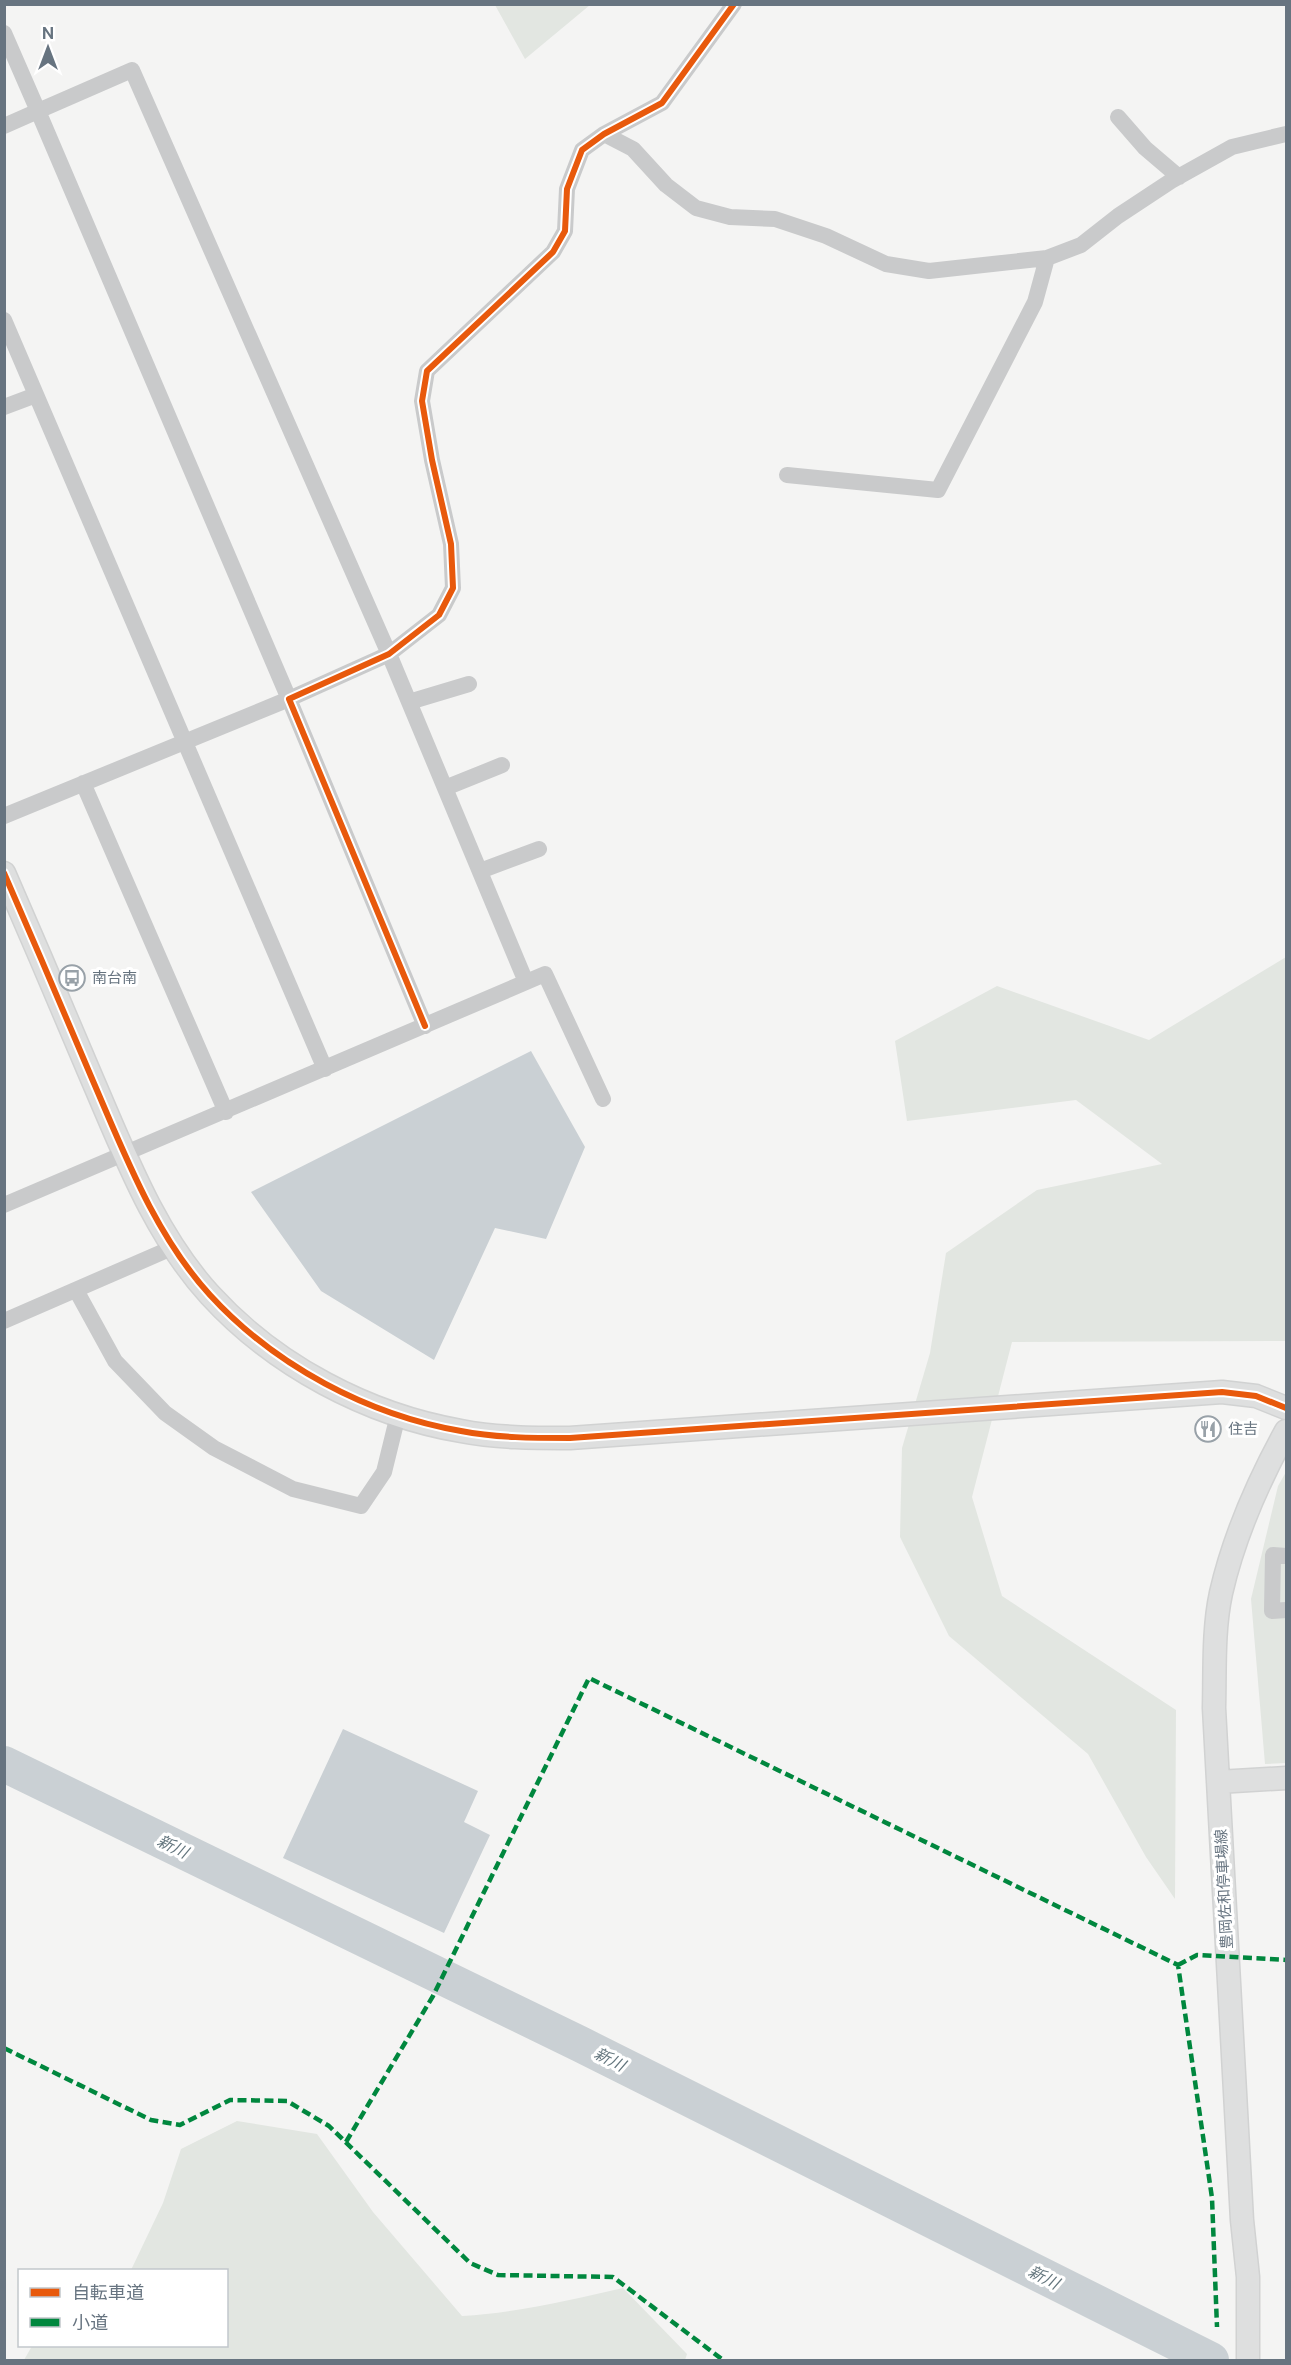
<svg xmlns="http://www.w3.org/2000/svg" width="1291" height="2365" font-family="'Public Sans','Noto Sans JP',sans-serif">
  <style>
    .green { fill: #e2e6e1 }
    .water { fill: #cad0d4 }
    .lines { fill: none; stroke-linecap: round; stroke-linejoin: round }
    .river { stroke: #cad0d4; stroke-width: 36 }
    .secondary-casing { stroke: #d1d2d2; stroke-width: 25 }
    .street { stroke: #c9cacb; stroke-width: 16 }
    .secondary { stroke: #dedfdf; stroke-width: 22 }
    .quiet { stroke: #00873e; stroke-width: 4.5; stroke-dasharray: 9 4.5; stroke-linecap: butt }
    .cycleway-casing { stroke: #fff; stroke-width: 10 }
    .cycleway { stroke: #e8590c; stroke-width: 6 }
    .labels { text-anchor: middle; stroke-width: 6; stroke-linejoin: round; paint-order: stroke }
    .poi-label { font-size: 15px; fill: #677480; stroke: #fff; text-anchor: start }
    .street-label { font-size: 15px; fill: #677480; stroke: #fff }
    .water-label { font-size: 16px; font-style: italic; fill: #63757d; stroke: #fff }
  </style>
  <rect width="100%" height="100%" fill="#f4f4f3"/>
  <path class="green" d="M495,5h95l-65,54z
    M1286,957v384l-274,1 -40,155 30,99 174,114 -1,189 -29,-42 -58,-103 -139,-118 -49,-99 2,-89 28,-95 16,-100 91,-63 125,-26 -86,-64 -169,21 -12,-80 102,-55 152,54z
    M1286,1472v291l-21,1 -14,-165 27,-113z
    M237,2121l80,13 56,78 89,104c55,-3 108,-16 161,-28l64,66 -2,6h-661l8,-14h194v-76h-95l32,-67 18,-54z"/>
  <path class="water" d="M531,1051l54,96 -39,92 -51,-11 -61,132 -113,-69 -70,-99z
    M343,1729l135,62 -14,31 26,13 -46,98 -161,-75z"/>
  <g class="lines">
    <path class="river" d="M4,1764l576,280 631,316"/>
    <g class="secondary-casing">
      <path id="secondary" d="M4,873c30,69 60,139 89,208 32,74 62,154 117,214 65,71 158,120 251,136 36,7 73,7 109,7l652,-46 34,4 30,12
        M1218,1782l68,-4
        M1248,2360v-83l-6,-57 -28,-512c1,-38 -1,-78 7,-115 13,-57 37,-111 65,-162"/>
    </g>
    <path class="street" d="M4,33l34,78 94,-41 257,584 137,328
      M1118,117l27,31 34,29
      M4,126l34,-15 251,588 -285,117
      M604,134l29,15 33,36 30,23 34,9 45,2 51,17 60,28 43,7 118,-13 34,-13 37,-29 53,-35 61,-34 54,-13
      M4,320l321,749
      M4,407l32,-12
      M787,475l151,15 97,-188 12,-44
      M409,702l60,-18
      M83,783l143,329
      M445,788l57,-23
      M480,871l59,-22
      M425,1026l-136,-327 100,-45 50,-39 14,-27 -2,-44 -19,-84 -10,-59 5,-30 126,-119 12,-21 2,-42 15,-39 22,-16 58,-31 72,-99
      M4,1205l541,-231 58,125
      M76,1290l39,71 50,52 49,35 79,41 68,17 23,-34 14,-57
      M4,1321l170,-74
      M1286,1556l-13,-1 -1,56 14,-1"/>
    <use href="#secondary" class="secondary"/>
    <path class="quiet" d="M1178,1965l19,-10 89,5
      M4,2048l147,72 29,5 50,-25 57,1 42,25 141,137 28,12 115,2 110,83
      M346,2142l87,-146 156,-318 589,287 34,233 5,129"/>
    <g class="cycleway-casing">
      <path id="cycleway" d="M4,873c30,69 60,139 89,208 32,74 62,154 117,214 65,71 158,120 251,136 36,7 73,7 109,7l652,-46 34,4 30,12
        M425,1026l-136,-327 100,-45 50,-39 14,-27 -2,-44 -19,-84 -10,-59 5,-30 126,-119 12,-21 2,-42 15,-39 22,-16 58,-31 72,-99"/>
    </g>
    <use href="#cycleway" class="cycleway"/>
  </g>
  <defs>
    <g id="bus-ring" transform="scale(1.35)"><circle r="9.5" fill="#fff" stroke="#98a1a8" stroke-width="1.5"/><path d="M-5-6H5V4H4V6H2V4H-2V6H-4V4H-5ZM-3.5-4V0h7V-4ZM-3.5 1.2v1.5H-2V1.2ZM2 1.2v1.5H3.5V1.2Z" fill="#98a1a8"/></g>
    <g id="restaurant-ring" transform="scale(1.35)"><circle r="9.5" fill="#fff" stroke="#98a1a8" stroke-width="1.5"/><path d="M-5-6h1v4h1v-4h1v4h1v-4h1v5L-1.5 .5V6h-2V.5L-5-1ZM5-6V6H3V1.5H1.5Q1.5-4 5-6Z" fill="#98a1a8"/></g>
  </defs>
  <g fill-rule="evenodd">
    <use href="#bus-ring" x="72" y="978"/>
    <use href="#restaurant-ring" x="1208" y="1429"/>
  </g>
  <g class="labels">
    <g class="poi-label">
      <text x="92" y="983">南台南</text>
      <text x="1228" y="1434">住吉</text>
    </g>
    <g class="street-label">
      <text transform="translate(1224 1889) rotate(-93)" y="5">豊岡佐和停車場線</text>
    </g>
    <g class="water-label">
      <text transform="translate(173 1846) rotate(26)" y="6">新川</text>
      <text transform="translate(610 2059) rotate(27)" y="6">新川</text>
      <text transform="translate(1044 2277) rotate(27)" y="6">新川</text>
    </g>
  </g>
  <rect width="1291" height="2365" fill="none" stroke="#677480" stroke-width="12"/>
  <rect x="18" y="2269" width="210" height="78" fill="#ffffff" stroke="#c2c7cc" stroke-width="1.5"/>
  <rect x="30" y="2288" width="30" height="9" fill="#e8590c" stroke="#c2c7cc" stroke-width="1.5"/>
  <text x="72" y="2299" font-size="18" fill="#677480">自転車道</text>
  <rect x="30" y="2318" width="30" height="9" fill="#00873e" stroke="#c2c7cc" stroke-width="1.5"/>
  <text x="72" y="2329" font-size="18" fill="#677480">小道</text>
  <g transform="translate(48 48)" stroke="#ffffff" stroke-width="4.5" paint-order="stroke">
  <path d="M0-4.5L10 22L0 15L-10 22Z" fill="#677480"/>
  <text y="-9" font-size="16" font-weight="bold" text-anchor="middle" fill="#677480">N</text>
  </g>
</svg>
